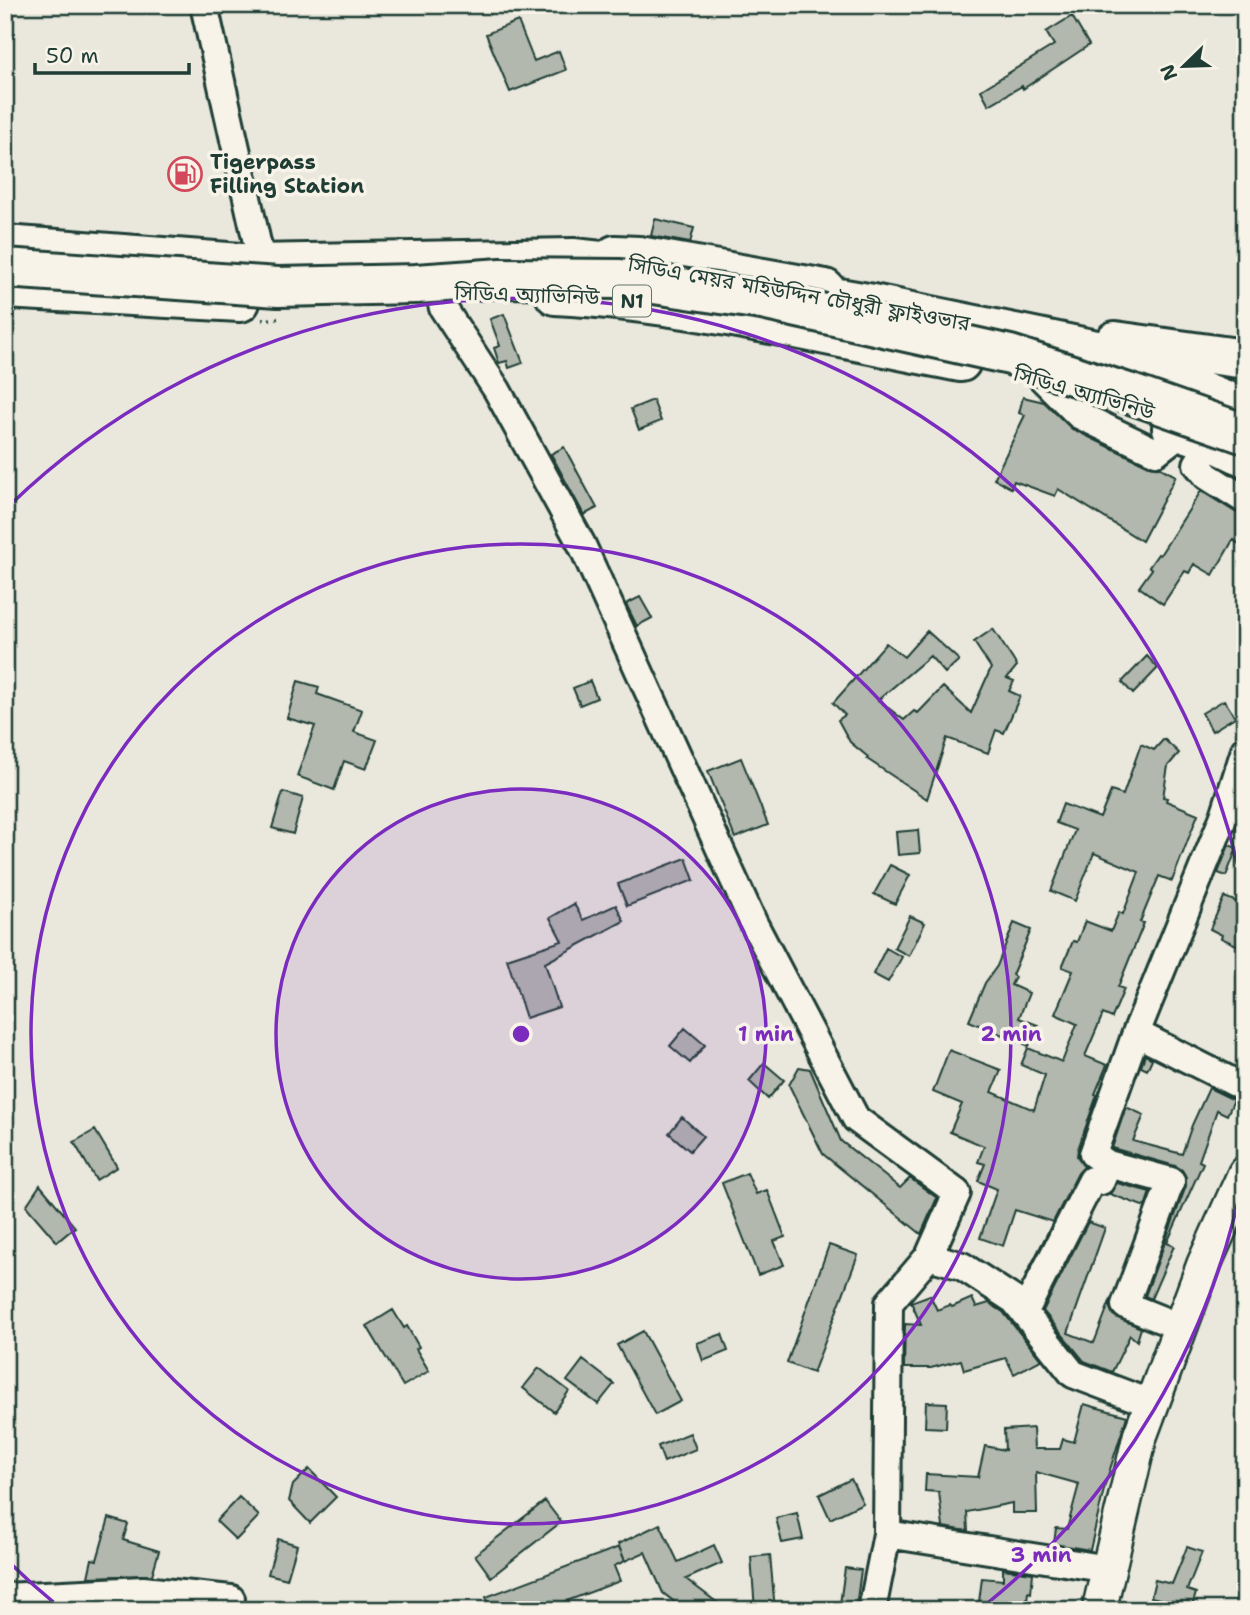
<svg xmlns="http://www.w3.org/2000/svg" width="1250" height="1615" font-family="'Shantell Sans','Noto Sans Bengali',sans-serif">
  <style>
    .building { fill: #b2b8ae; stroke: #1f3d34; stroke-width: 2 }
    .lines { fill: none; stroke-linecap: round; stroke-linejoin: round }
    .minor-casing { stroke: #1f3d34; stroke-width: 32 }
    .major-casing { stroke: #1f3d34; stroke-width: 38 }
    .highway-casing { stroke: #1f3d34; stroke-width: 44 }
    .path { stroke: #1f3d34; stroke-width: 3.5; stroke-dasharray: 2 5; stroke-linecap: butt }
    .minor { stroke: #f7f3e8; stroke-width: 26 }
    .major { stroke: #f7f3e8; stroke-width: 33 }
    .highway { stroke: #f7f3e8; stroke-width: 38 }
    .highway-bridge-casing { stroke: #1f3d34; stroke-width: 44; stroke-linecap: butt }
    .highway-bridge { stroke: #f7f3e8; stroke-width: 38 }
    .ring { fill: none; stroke: #7b2cbf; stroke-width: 3.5 }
    .labels { text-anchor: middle; stroke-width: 7; stroke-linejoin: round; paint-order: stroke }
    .shield { fill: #f7f3e8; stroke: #60746a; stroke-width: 2 }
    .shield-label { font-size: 19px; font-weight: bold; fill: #1f3d34 }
    .poi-label { font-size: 21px; font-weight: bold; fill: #1f3d34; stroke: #f7f3e8; text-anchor: start }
    .street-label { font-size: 21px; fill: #1f3d34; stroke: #f7f3e8 }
    .centre { fill: #7b2cbf; stroke: #f7f3e8; stroke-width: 3.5 }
    .ring-label { font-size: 21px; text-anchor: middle; font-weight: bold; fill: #7b2cbf; stroke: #f7f3e8; stroke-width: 7; stroke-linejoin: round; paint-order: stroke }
  </style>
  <rect width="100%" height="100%" fill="#eae8dd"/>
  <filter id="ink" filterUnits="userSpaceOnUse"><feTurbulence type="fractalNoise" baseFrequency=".0143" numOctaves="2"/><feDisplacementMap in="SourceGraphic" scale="14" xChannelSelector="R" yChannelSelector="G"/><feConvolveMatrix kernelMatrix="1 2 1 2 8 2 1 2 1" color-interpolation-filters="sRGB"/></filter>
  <g filter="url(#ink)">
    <path class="building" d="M1072,16l17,29 -66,44 -1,-3 -33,19 -8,-15 73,-45 -8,-13z
      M518,21l16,40 25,-10 7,19 -56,22 -24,-58z
      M655,219l39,9 -4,15 -39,-7z
      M504,314l19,49 -14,5 -2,-7 -8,2 -5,-15 6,-2 -10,-27z
      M1023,397l21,5 28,27 77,37 10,1 17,9 -34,65 -84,-52 -3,7 -41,-15 -3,7 -17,-9 31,-64 -6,-2z
      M653,400l8,21 -22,9 -8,-21z
      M564,447l33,61 -13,7 -33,-61z
      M1201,491l36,22 8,3v32l-12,-8 -20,35 -19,-11 -5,9 -4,-2 -22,33 -24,-17 13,-18 -3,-2 9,-13 2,1z
      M640,597l12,21 -15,8 -11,-22z
      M993,629l24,37 -10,12 7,3 -5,10 11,5 -16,37 -8,-3 -8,23 -41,-15 -20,61 -60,-40 1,-2 -18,-15 -12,-22 7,-5 -12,-12 53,-60 18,14 23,-26 32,29 -14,13 -15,-17 -52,44 26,20 10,-9 4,2 25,-26 28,26 20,-45 -17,-26z
      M1147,656l11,12 -25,26 -11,-12z
      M298,681l21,6 -2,7 45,16 -8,22 23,8 -11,29 -22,-8 -10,29 -37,-14 18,-50 -28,-8z
      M590,681l7,17 -17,7 -7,-17z
      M1224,700l11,17 -23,14 -10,-18z
      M1164,739l15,14 -11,13 -5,31 4,1 -1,3 32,13 -26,67 -13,-5 -19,46 4,1 -26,64 6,2 -12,29 -9,-4 -18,42 22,9 -12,29 2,1 -19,54 -1,7 7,11 -6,6 -52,102 27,-53 -38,-12 -12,36 -23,-8 17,-49 -19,-8 7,-17 -7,-2 6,-16 -34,-14 12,-28 -29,-12 16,-42 52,20 -9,22 42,18 11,-35 -24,-10 7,-17 34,14 15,-38 -22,-10 18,-43 -11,-4 11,-26 4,1 8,-21 26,10 8,-19 4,2 16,-42 -45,-19 -19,48 -24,-10 24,-61 -19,-7 7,-19 37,14 11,-27 12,4 18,-51 13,6z
      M741,758l27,67 -33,13 -27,-67z
      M283,792l20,6 -10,36 -21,-6z
      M918,830l2,23 -22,2 -2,-23z
      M1229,845l8,3 -11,28 -8,-3z
      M686,858l8,22 -67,26 -9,-22z
      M890,865l20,10 -15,29 -21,-10z
      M1224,897l21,8v44l-24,-11 1,-3 -12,-6z
      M574,904l9,16 33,-15 8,16 -79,42 14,44 -33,11 -19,-59 55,-18 -12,-23z
      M910,916l15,7 -16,33 -15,-8z
      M1014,923l17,7 -19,45 3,2 -4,8 18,8 -10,25 19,7 -9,21 -60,-25 16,-38 12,-17z
      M886,948l16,9 -14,25 -15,-8z
      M685,1028l20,17 -15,18 -20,-17z
      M1145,1055l7,4 -5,11 -6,-3z
      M764,1063l20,17 -16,19 -19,-18z
      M799,1067l11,2 31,72 59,47 10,-10 27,20 -16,36 -98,-80 -34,-69z
      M1209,1088l25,12 -7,15 -10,-5 -18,51 4,2 -36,80 7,3 -23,53 -6,-3 41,-110v-9l-4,-7 -7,-4 -63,-18 14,-41 18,8 -11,26 49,13 10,-29z
      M682,1117l21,19 -13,15 -21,-18z
      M95,1130l22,37 -21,13 -22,-38z
      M747,1173l9,21 11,-4 18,47 -11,4 10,24 -26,10 -36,-92z
      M1117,1183l33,9 -5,15 -35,-13z
      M40,1185l35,42 -18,15 -31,-36z
      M1088,1222l17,6 -37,105 26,10 16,-42v7l3,7 28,13 -4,13 -7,-6 -18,37 -28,-11 -41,-50z
      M829,1245l29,10 -45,118 -26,-10z
      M930,1295l7,15 13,-5 2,2 20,-9 4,9 13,-4 14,9 38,48 -27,14 -8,-16 -42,12 -3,-10 -30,8h-27l1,-44 16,1 -10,-23z
      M393,1310l11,18 3,-2 12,21 -3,2 13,22 -26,15 -36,-60z
      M643,1331l38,70 -26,14 -38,-70z
      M722,1334l6,17 -25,10 -6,-18z
      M583,1360l31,24 -16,20 -31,-23z
      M539,1368l30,23 -15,21 -31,-24z
      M926,1402l21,1 -1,25 -21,-1z
      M1084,1404l43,12 -22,69 -15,65 -36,-6 2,-16 11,1 12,-45 -43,-12 1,41h-25v-10l-45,9 1,19 -25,-4 -4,-35 -14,-1 1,-17 52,3 7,-31 20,4 -1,-20 29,-2 1,21h26l3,-10 11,3z
      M690,1433l6,16 -32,13 -6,-16z
      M309,1469l27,28 -26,26 -21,-22 4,-16z
      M851,1479l12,24 -33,16 -11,-24z
      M239,1497l20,19 -23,24 -20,-19z
      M545,1501l16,21 -70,55 -16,-22z
      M797,1513l6,26 -21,4 -6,-25z
      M109,1518l19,6 -5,16 36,11 -7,24 -64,2 4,-18 5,1z
      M660,1524l18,38 36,-17 8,18 -36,16 41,31h-42l-22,-17 -18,-41 -20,9 -7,-17z
      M278,1539l19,6 -10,34 -19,-5z
      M619,1547l6,14 -11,5 6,15 -77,29h-52l-5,-13z
      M1187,1547l15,5 -15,38 9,3 -5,17h-21l2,-8 -21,-5 4,-17 17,4z
      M770,1555l5,55h-20l-4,-53z
      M845,1568l16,2 -5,37 -16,-3z
      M1003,1569l30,4 -2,20 -3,-1 -2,18h-48l4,-32 21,2z
      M143,1606l-1,4 -65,-1z"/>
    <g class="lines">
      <g class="minor-casing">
        <path id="minor" d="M204,5l56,251
          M439,292l4,16 54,82 85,155 172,379 102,195 101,74 -28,63 33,10 52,34 59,74 79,30
          M1042,378l37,37 77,37 27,-21 2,-9
          M1212,441l-15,23 10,12 38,24
          M1245,750l-21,66 -88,217 109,55
          M1108,1164l63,17 -46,124 55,22
          M1024,1313l68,-133 9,1 7,-17 -15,-10 43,-121
          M887,1534l222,35
          M5,1597l138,-7 88,9
          M872,1610l15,-76 2,-231 40,-47"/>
      </g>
      <g class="major-casing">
        <path id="major" d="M1099,1610l41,-174 64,-172 41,-91"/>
      </g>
      <g class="highway-casing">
        <path id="highway" d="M5,245l249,19 319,-6 66,7
          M615,255l24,1 186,33
          M5,289l235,13
          M799,291l74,13 229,47 143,57
          M555,295c137,7 272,42 406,67
          M1115,341l130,18
          M1172,428l40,13 33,16"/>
      </g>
      <path class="path" d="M262,320l20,-2"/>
      <use href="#minor" class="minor"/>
      <use href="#major" class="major"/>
      <use href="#highway" class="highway"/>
      <g class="highway-bridge-casing">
        <path id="highway-bridge" d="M5,268l273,19 138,-3 86,-6 118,1 142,21 248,55 118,38 117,41"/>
      </g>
      <use href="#highway-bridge" class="highway-bridge"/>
    </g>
  </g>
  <circle cx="521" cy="1034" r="245" fill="#7b2cbf" fill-opacity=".12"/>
  <g class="ring">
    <circle cx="521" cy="1034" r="245"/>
    <circle cx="521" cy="1034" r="490"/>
    <path d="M1245 1168A736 736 0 0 1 984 1606M58 1606A736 736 0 0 1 10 1563M10 505A736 736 0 0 1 1245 900"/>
  </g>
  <defs>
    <g id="fuel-ring" transform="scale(1.75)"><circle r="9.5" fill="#f7f3e8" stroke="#d1495b" stroke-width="1.5"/><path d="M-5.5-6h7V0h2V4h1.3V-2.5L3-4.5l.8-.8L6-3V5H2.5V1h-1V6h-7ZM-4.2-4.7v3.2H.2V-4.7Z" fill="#d1495b"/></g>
  </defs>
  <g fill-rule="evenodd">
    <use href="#fuel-ring" x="185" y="174"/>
  </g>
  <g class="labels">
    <rect class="shield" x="613" y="285.5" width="38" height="31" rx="5"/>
    <g class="shield-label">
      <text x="632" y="308">N1</text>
    </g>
    <g class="poi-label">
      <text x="210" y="169">Tigerpass<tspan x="210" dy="24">Filling Station</tspan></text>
    </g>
    <g class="street-label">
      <text transform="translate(799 294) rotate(10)" y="7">সিডিএ মেয়র মহিউদ্দিন চৌধুরী ফ্লাইওভার</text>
      <text transform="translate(527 295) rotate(2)" y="7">সিডিএ অ্যাভিনিউ</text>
      <text transform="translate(1084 393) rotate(16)" y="7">সিডিএ অ্যাভিনিউ</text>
    </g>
  </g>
  <circle cx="521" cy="1034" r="10" class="centre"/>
  <g class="ring-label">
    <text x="766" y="1041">1 min</text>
    <text x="1011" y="1041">2 min</text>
    <text x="1041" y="1562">3 min</text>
  </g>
  <rect width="1250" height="1615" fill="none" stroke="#f7f3e8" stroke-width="28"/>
  <rect x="14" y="14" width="1222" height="1587" fill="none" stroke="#1f3d34" stroke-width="2.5" filter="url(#ink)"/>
  <g transform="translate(1184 66) rotate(247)" stroke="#f7f3e8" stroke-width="5" paint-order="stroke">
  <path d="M0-5L12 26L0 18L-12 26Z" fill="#1f3d34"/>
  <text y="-10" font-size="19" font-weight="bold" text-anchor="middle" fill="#1f3d34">N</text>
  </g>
  <path d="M35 63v10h154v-10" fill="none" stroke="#1f3d34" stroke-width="3.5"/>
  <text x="46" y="63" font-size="21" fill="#1f3d34" stroke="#f7f3e8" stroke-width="5" paint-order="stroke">50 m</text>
</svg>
